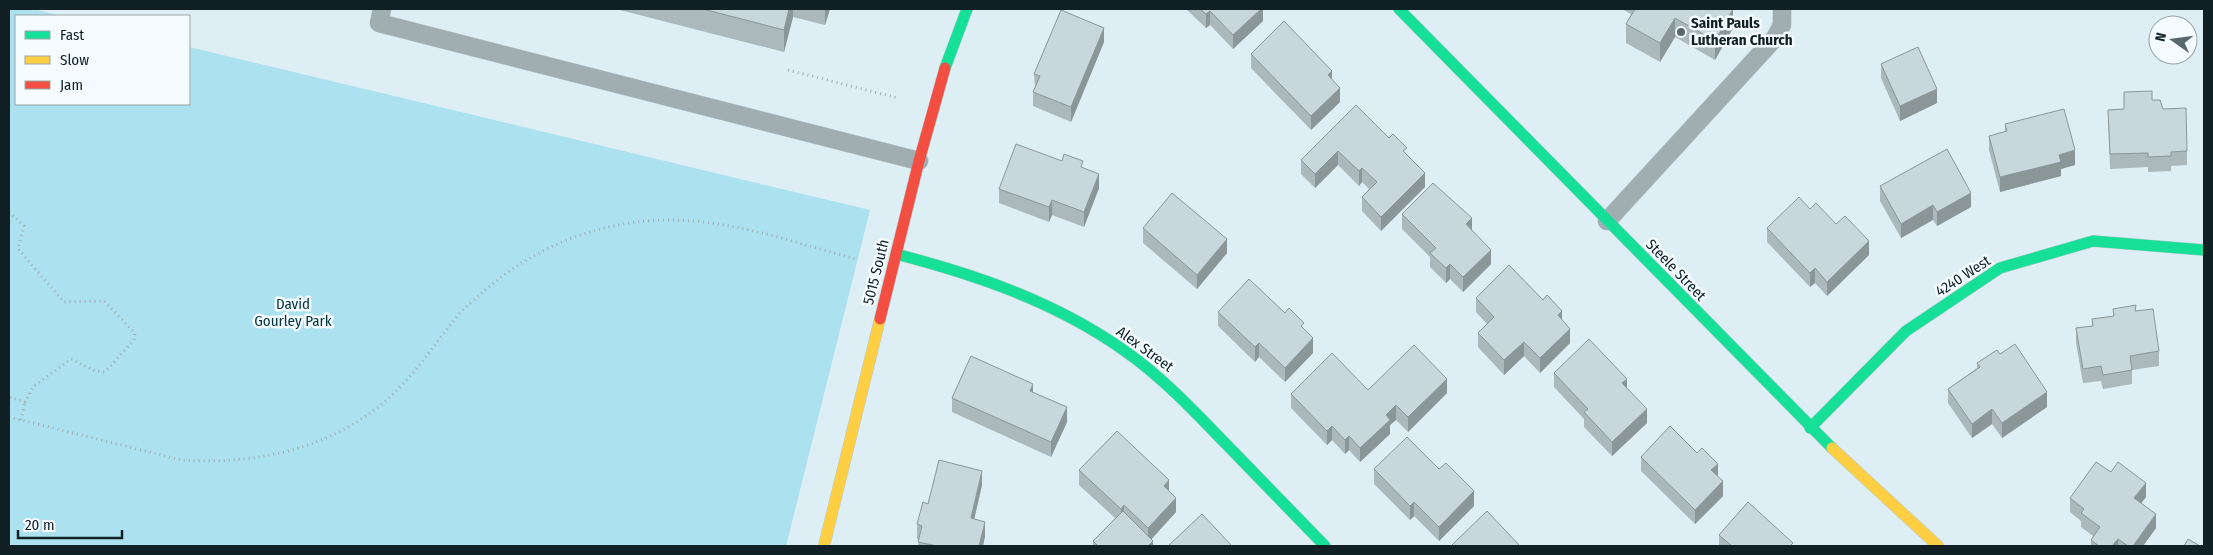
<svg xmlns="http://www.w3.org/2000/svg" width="2213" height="555" font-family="'Fira Sans Condensed',sans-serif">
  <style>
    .green { fill: #ace1f0 }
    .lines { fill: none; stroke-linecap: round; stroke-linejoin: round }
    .lane-casing { stroke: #bac9cd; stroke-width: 19 }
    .fast-casing { stroke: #bac9cd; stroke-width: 12 }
    .slow-casing { stroke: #bac9cd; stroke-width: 12 }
    .jam-casing { stroke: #bac9cd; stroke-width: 12 }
    .path { stroke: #a1aeb1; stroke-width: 3; stroke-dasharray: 1 4; stroke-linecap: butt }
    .lane { stroke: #a0aeb2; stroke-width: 18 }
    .fast { stroke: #16e098; stroke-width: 11 }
    .slow { stroke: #ffcf43; stroke-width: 11 }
    .jam { stroke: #f24e42; stroke-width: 11 }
    .wall { fill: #abb9bc }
    .shaded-wall { fill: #8b9699 }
    .building { fill: #c7d7db; stroke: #8b9699 }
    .poi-dot { fill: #58686d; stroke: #f4fcff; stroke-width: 2 }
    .labels { text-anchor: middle; stroke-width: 5; stroke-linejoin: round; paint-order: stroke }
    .poi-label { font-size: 15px; font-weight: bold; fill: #102024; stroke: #f4fcff; text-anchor: start }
    .street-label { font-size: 15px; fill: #102024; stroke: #f4fcff }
    .park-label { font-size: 15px; fill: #01343f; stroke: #f4fcff }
  </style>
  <rect width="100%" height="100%" fill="#ddeff4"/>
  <path class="green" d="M9,9h23l31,7h-47v88h173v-57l681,163 -84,336h-777z"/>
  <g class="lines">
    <g class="lane-casing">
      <path id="lane" d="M382,9l-3,14 540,138
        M1607,221l168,-183 7,-13v-16"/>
    </g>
    <g class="fast-casing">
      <path id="fast" d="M1399,9l433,439
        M945,68l22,-59
        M896,254c81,21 160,48 229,97 37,26 68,59 100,92 33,34 67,69 100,103
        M1810,428l96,-97 94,-63 93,-27 111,9"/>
    </g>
    <g class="slow-casing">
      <path id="slow" d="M1832,448l106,98
        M824,546l56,-227"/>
    </g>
    <g class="jam-casing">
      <path id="jam" d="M880,319l39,-158 26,-93"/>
    </g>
    <path class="path" d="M788,70l110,28
      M9,212l15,14 -6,23 46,53 40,-1 31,32 -1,7 -29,32 -10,-1 -24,-12 -37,27 -9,16 -16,-5
      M9,417l172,43c64,4 127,-6 182,-42 41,-26 66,-67 96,-104 6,-7 15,-14 22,-20 51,-47 122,-75 192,-74 62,1 123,23 183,39
      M21,420l4,-18"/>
    <use href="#lane" class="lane"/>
    <use href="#fast" class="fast"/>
    <use href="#slow" class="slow"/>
    <use href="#jam" class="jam"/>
  </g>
  <path class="wall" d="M616,9h214l-5,16 -32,-8 -9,35z
    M1186,9h77v12l-30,28 -23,-24 -4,3z
    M1622,9h111v19l-18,32 -40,-23 -15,25 -34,-19v-19l5,-10z
    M1104,42l-33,80 -38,-16v-14l2,-4 -1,-14z
    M1251,54l81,26 8,22 -29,28 -60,-62z
    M1881,64l56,39 -37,18 -19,-43z
    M2124,109h39l24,42v14l-16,1v5l-23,1v-5l-38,2 -2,-59z
    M2005,124l70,41 -14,4v7l-61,16 -11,-42v-14l16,-4z
    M1389,138l18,16 18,33 -44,44 -19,-20v-14l7,-8 -7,-7 -3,4 -21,-21 -23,23 -14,-14v-14z
    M1062,161l21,7 16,20 -15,39 -32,-12 -3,7 -50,-19v-14z
    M1880,186l91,21 -34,19 -4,-6 -32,18 -21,-37z
    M1810,209l26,15 33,31 -42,41 -12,-13 -5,4 -43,-45v-14z
    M1402,214l70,16 19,34 -28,28 -13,-13 -4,4 -16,-16v-10l-28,-28z
    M1143,228l84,25 -30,36 -54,-46z
    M1476,298l86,21 8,24 -30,30 -16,-17 -20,19 -26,-28v-14l9,-9 -11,-12z
    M2113,309l23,2 23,40v15l-27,4v14l-29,5 -2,-8 -18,2 -7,-40v-15l16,-2v-7l21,-3z
    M1218,312l67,1 19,16 9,24 -28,29 -26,-25 -4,5 -37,-36z
    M2000,354l47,53 -45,31 -10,-14 -20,14 -24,-35v-14l29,-21v-5z
    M1554,373l73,15 20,35 -35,33 -28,-29v-8l-30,-32z
    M1368,390l79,3 -39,39 -12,-12 -6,5v9l-30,28 -11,-12 -4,4 -13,-14 -5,5 -36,-37v-14z
    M952,398l115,24 -16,35 -99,-45z
    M1641,457l77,19 5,20 -28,28 -54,-53z
    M1374,469l100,37 -35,35 -25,-25 -4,4 -36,-36z
    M1079,470l90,21 7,21 -25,27 2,7h-60v-5l22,-23 -36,-33z
    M982,485l-8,34 11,17 -2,10h-65l1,-7h-2v-15l11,-20z
    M2146,497l-5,6 15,25 -13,18h-52v-6l2,-4 -12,-9v-6l-11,-9v-14z
    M1719,535l74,11h-74z"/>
  <path class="shaded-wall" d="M789,9h4v8l-9,35v-22z
    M825,9h5l-5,16z
    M1261,9h2v12l-30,28v-14z
    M1733,9v19l-18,32v-19z
    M1210,11v14l-4,3v-14z
    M1675,18v19l-15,25v-19z
    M1104,28v14l-33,80v-15z
    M1332,71v15l-4,-11z
    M1340,88v14l-29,28v-14z
    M1937,89v14l-37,18v-15z
    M2075,150v15l-14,4v7l-61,16v-15l59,-22z
    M1338,151v14l-23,23v-14z
    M1362,168v14l-3,4v-15z
    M1425,173v14l-44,44v-14z
    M1099,174v14l-15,39v-15z
    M1971,193v14l-34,19v-14z
    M1052,200v15l-3,7v-15z
    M1933,205v15l-32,18v-14z
    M1472,218v14l-6,-8z
    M1227,239v14l-30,36v-14z
    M1869,241v14l-42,41v-14z
    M1491,250v14l-28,28v-15z
    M1450,264v15l-4,4v-15z
    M1815,268v15l-5,4v-14z
    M1562,311v14l-4,-10z
    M1570,329v14l-30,30v-15z
    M1313,338v15l-28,29v-14z
    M1524,342v14l-20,19v-15z
    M1259,343v14l-4,5v-15z
    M1447,379v14l-39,39v-15z
    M1627,379v14l-5,-10z
    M1033,384v14l-3,-7z
    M2047,392v15l-45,31v-15z
    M1396,405v15l-6,5v9l-30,28v-14l26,-33z
    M1067,407v15l-16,35v-15z
    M1647,409v14l-35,33v-14z
    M1992,409v15l-20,14v-14z
    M1332,426v14l-5,5v-14z
    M1349,436v14l-4,4v-14z
    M1718,464v14l-7,-8z
    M982,471v14l-11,48v-15z
    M1169,480v14l-5,-8z
    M1723,481v15l-28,28v-14z
    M2146,483v14l-12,16v-15z
    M1474,491v15l-35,35v-14z
    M1176,498v14l-28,31v-15z
    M1414,502v14l-4,4v-14z
    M1124,505v15l-3,4v-15z
    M2156,514v14l-13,18h-10z
    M985,522v14l-2,10h-4z
    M2118,539v7h-6z
    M1153,541v5h-5z"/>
  <path class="building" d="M703,9h86l-5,21z
    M1200,9h61l-28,26 -23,-24 -4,3z
    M1635,9h98l-18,32 -40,-23 -15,25 -34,-19z
    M1061,10l43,18 -33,79 -38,-15 7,-16 -6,-2z
    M1284,21l48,50 -4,4 12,13 -29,28 -60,-62z
    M1918,47l19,42 -37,17 -19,-42z
    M2152,91v9h8l3,9 23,-1 1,43 -16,1v4l-23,1v-4l-38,1 -2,-44 16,-1v-17z
    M1356,105l33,33 4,-4 14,14 -4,3 22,22 -44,44 -19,-20 15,-15 -15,-14 -3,3 -21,-20 -23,23 -14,-14z
    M2064,109l11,41 -16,5 2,7 -61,15 -11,-41 18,-5 -2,-7z
    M1016,144l46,17 2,-7 19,7 -2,6 18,7 -15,38 -32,-12 -3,7 -50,-18z
    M1947,149l24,44 -34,19 -4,-7 -32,19 -21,-38z
    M1433,183l39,35 -6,6 25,26 -28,27 -13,-13 -4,4 -16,-15 6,-5 -34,-34z
    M1172,193l55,46 -30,36 -54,-47z
    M1799,197l11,12 6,-6 20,21 9,-8 24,25 -42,41 -12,-14 -5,5 -43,-45z
    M1509,265l34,35 4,-5 15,16 -4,4 12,14 -30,29 -16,-16 -20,18 -26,-27 16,-16 -18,-19z
    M1249,279l36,34 4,-5 15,15 -3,3 12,12 -28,30 -26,-25 -4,4 -37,-35z
    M2136,305l-1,6 18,-2 6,42 -29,5 2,14 -29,5 -2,-9 -18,3 -7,-41 17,-2 -1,-7 22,-3 -1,-7z
    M1589,339l38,40 -5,4 25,26 -35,33 -28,-30 4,-3 -34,-36z
    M2015,344l32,48 -45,31 -10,-14 -20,15 -24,-35 32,-22 -3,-4 20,-13 3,4z
    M1414,345l33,34 -39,38 -12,-12 -10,10 4,5 -30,28 -11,-12 -4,4 -13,-14 -5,5 -36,-37 41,-41 36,37z
    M971,356l62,28 -3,7 37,16 -16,35 -99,-44z
    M1670,426l27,27 5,-5 16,16 -7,6 12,11 -28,29 -54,-53z
    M1117,431l52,49 -5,6 12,12 -28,30 -24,-23 -3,4 -42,-39z
    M1407,437l32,32 7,-6 28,28 -35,36 -25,-25 -4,4 -36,-37z
    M939,460l43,11 -11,47 14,4 -6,24h-42l-19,-4 4,-16 -5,-2 6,-22 5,2z
    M2096,462l15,10 7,-10 28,21 -12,15 22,16 -23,32h-5l-10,-7 -6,7h-13l-8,-6 9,-13 -19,-14 3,-4 -14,-11z
    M1748,502l45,41 -3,3h-58l-13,-11z
    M1123,511l30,30 -5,5h-50l-5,-5z
    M1487,511l33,35h-67l-1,-1z
    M1202,514l30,32h-64z
    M2188,539l12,7h-16z"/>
  <circle class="poi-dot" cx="1681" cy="32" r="5"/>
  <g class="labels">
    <g class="poi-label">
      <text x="1691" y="28">Saint Pauls<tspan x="1691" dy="17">Lutheran Church</tspan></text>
    </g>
    <g class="street-label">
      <text transform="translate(1676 270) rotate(46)" y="5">Steele Street</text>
      <text transform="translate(876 272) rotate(-76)" y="5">5015 South</text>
      <text transform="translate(1963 276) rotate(-33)" y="5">4240 West</text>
      <text transform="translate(1145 349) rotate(36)" y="5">Alex Street</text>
    </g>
    <g class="park-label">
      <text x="293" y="309">David<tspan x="293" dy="17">Gourley Park</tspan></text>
    </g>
  </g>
  <rect width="2213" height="555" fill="none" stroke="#102024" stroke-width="20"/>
  <rect x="15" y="15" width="175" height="90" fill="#f4fcff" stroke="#99a4a7"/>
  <rect x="25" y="31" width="25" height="8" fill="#16e098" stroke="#99a4a7"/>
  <text x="60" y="40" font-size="15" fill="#102024">Fast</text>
  <rect x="25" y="56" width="25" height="8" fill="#ffcf43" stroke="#99a4a7"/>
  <text x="60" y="65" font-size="15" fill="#102024">Slow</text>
  <rect x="25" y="81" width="25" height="8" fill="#f24e42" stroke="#99a4a7"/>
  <text x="60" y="90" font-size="15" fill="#102024">Jam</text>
  <g transform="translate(2173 40) rotate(284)"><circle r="24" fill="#f4fcff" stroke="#99a4a7"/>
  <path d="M0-4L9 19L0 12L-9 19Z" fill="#58686d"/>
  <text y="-8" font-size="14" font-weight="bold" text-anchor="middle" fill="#102024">N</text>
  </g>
  <path d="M18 530v8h104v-8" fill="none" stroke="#102024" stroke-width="2.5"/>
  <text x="25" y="530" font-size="15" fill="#102024" stroke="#f4fcff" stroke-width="4" paint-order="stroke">20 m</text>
</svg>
